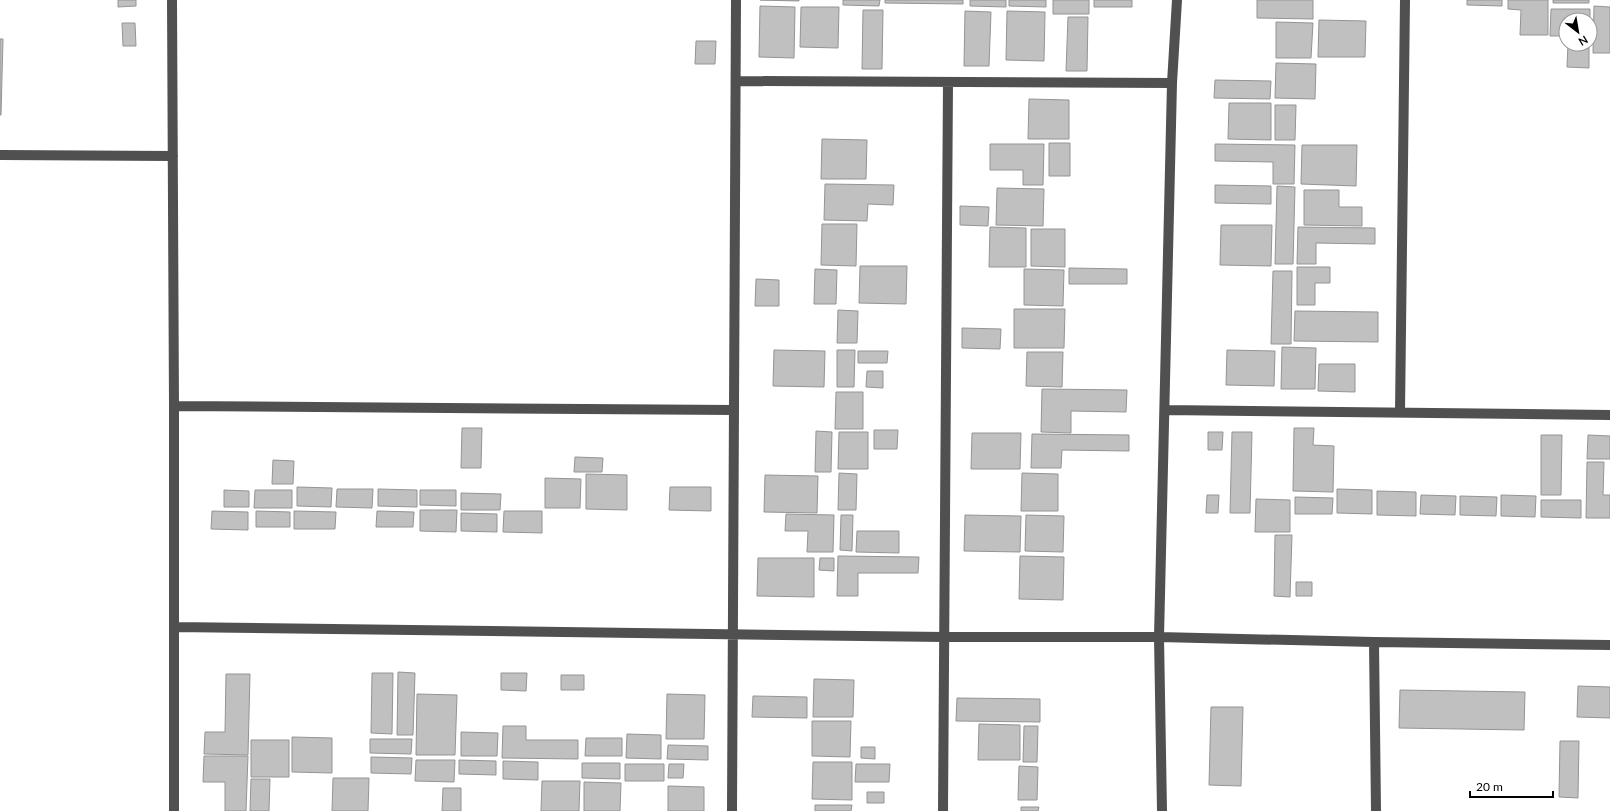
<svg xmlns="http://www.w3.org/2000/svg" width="1610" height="811" font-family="Lato,sans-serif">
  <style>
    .building { fill: #c0c0c0; stroke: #949494 }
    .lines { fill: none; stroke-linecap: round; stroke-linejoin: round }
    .minor { stroke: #505050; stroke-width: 10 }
  </style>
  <rect width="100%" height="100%" fill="#fff"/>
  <path class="building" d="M118,0h18v6l-18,1z
    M760,0h39v1z
    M843,0h37l-1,6 -36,-1z
    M885,0h78v4l-78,-1z
    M970,0h36v7l-36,-1z
    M1009,0h37v7l-37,-1z
    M1053,0h36v14h-36z
    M1094,0h38v7h-38z
    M1257,0h56v19l-56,-1z
    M1467,0h35v6l-35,-1z
    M1508,0h40v35h-28l1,-25 -13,-1z
    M1553,0h36v3h-36z
    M760,6l35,1 -1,51 -35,-1z
    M1594,6l16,1v46h-17z
    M801,7h38l-1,41 -38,-1z
    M1551,9h39v11h-24v16h-16z
    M863,10h20l-1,59h-20z
    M965,11l26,1 -2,54h-25z
    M1007,11l38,1 -1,49 -38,-1z
    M1068,17h20l-1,54h-21z
    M1319,20l47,1 -1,36h-47z
    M1276,22l37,1 -2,35h-35z
    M122,23h13l1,23h-13z
    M0,39h3l-2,76h-1z
    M696,41h20l-1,23h-20z
    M1568,44h21v24l-22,-1z
    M1276,63l40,1 -1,35 -40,-1z
    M1215,80l56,1 -1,18 -56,-1z
    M1029,99l40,1v39h-41z
    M1229,103h42v37l-43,-1z
    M1275,105h21l-1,35h-20z
    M822,139l45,1 -1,39h-45z
    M1049,143h21v33h-21z
    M990,144h54l-1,41h-20v-15h-33z
    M1215,144l80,1 -1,39h-21v-22l-58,-1z
    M1302,145h55l-1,41 -55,-2z
    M825,184l69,1 -1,20 -25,-1 -1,17 -43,-1z
    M1215,185l56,1v18l-56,-1z
    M1277,186l18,1 -2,77h-18z
    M997,188l47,1 -1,37 -47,-1z
    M1304,190h35v17h23v19l-58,-1z
    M960,206l29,1 -1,19 -28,-1z
    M822,224h35l-1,42 -35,-1z
    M1221,225h51l-1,41 -51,-1z
    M990,227l36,1v39h-37z
    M1298,227l77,1v16l-59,-1v21h-19z
    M1031,229h34v38l-34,-1z
    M860,266h47l-1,38 -47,-1z
    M1297,267h33v16h-15v22h-18z
    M1069,268l58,1v15h-58z
    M815,269l22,1 -1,34h-22z
    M1024,269l40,1 -1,36 -39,-1z
    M1273,271h19l-1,73h-20z
    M756,279l23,1v26h-24z
    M1014,309h51l-1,39h-50z
    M838,310l20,1 -1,32h-20z
    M1295,311l83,1v30l-84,-1z
    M962,328l39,1 -1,20 -38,-1z
    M1282,347l34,1 -1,41h-34z
    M774,350l51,1 -1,36 -51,-1z
    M837,350h18l-1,37h-17z
    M1227,350l48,1 -1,35 -48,-1z
    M858,351h30l-1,12h-29z
    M1027,352h36l-1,35 -36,-1z
    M1319,364h36v28l-37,-1z
    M867,371h16v17l-17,-1z
    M1042,389l85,1 -1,22 -55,-1v22l-30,-1z
    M836,392h27v37h-28z
    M462,428h20l-1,40h-20z
    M1294,428h20l-1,17 21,1 -1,46 -40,-1z
    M874,430h24l-1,19h-23z
    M816,431l16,1 -1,40h-16z
    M839,432h29v37h-30z
    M1208,432h15l-1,18h-14z
    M1232,432h20l-2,81h-20z
    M972,433h49l-1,36h-49z
    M1032,434l97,1v16l-67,-1 -1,18h-30z
    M1541,435h21l-1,60h-20z
    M1588,435l22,1v23h-23z
    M575,457l28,1 -1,14h-28z
    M273,460l21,1 -1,23h-21z
    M1587,462h17l-1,33h7v23h-24z
    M839,473l18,1 -1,36h-18z
    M1022,473l36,1v37h-37z
    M586,474l41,1v35l-41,-1z
    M765,475l53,1 -1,37 -53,-1z
    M545,478l36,1 -1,29h-35z
    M297,487l35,1 -1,19 -34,-1z
    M670,487h41v24l-42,-1z
    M337,489h36l-1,19 -36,-1z
    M378,489l39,1v17l-39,-1z
    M1337,489l35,1v24l-35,-1z
    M224,490l25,1v16h-25z
    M255,490h37v18h-38z
    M420,490h36v16l-36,-1z
    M1377,491l39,1v24l-39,-1z
    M461,493l40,1 -1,16h-39z
    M1207,495h12l-1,18h-12z
    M1421,495l35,1 -1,19 -35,-1z
    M1501,495l35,1 -1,21 -34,-1z
    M1460,496l37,1 -1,19 -36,-1z
    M1295,497l38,1 -1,16h-37z
    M1256,499l34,1v32h-35z
    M1541,500h40v18l-40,-1z
    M420,510h37l-1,22 -36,-1z
    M212,511l36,1v18l-37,-1z
    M256,511l34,1v15h-34z
    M294,511l42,1 -1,17h-41z
    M377,511l37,1 -1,15h-37z
    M504,511h38v22l-39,-1z
    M461,513l36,1v18l-36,-1z
    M786,514l48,1 -1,37h-26l1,-21h-23z
    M841,515h12l-1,36 -12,-1z
    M965,515l56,1 -1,36 -56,-1z
    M1026,515l38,1 -1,36 -38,-1z
    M857,531h42v22l-43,-1z
    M1275,535h17l-2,62 -16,-1z
    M838,556l81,1 -1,16h-60v23h-21z
    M1020,556l44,1 -1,43 -44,-1z
    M758,558h56v39l-57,-1z
    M820,558h14v13l-15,-1z
    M1296,582h16v14h-16z
    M398,672l17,1 -2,62h-16z
    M372,673h21l-1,61 -21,-1z
    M501,673h26l-1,18 -25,-1z
    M226,674h24l-2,81 -44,-1 1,-22h20z
    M561,675h23v15h-23z
    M814,679l40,1 -1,37h-40z
    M1578,686l32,1v31l-33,-1z
    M1400,690l125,2 -1,38 -125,-2z
    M417,694l40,1 -2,60h-39z
    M667,694l38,1 -1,44h-38z
    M753,696l54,1v21l-55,-1z
    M957,698l83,1v23l-84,-1z
    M1211,707h32l-2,79 -32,-1z
    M812,721h39l-1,36 -38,-1z
    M979,724l41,1v35h-42z
    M503,726h23v14h52v19l-76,-1z
    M1024,726h14l-1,36h-14z
    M461,732l37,1 -1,23h-36z
    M627,734l34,1v24l-35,-1z
    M292,737l40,1v35l-40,-1z
    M586,738h36v18h-37z
    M370,739h42l-1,15 -41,-1z
    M251,740h38v37h-38z
    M1560,741h19l-1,57 -19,-1z
    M668,745l40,1v14l-41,-1z
    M861,747h14v12l-14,-1z
    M204,756h44l-2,55h-21v-29h-22z
    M371,757l41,1 -1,16 -40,-1z
    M416,760h39l-1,22 -39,-1z
    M459,760l37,1v14l-37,-1z
    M503,761l35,1v18l-35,-1z
    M813,762h39v38l-40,-1z
    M582,763h38v16l-38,-1z
    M625,764h39v17h-39z
    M669,764h15l-1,14h-15z
    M856,764h34l-1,18h-34z
    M1019,766l19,1 -1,33h-19z
    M333,778h36l-1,33h-36z
    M251,779h19l-1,32h-19z
    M542,781h38l-1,30h-38z
    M584,782l37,1 -1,28h-36z
    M668,786l36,1v24h-36z
    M443,788h18v23h-19z
    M867,792h17v11h-17z
    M815,805h37l-1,6h-36z
    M1021,807h18l-1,4h-17z"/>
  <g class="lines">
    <path class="minor" d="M172,0l2,406v405
      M736,81l436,2
      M0,155l173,1
      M174,406l560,4
      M1165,410l445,5
      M1400,412l5,-412
      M174,627l770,10h215l215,5 236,3
      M1374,642l2,169
      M732,811l4,-811
      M943,811l5,-729
      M1162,811l-3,-174 13,-554 5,-83"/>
  </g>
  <g transform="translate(1578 32) rotate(149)"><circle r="19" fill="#ffffff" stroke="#999999"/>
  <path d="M0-3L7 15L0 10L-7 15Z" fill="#000000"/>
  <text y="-6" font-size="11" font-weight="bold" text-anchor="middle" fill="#000000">N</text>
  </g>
  <path d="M1470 791v6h83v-6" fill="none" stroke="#000000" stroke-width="2"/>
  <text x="1476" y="791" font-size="12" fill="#000000" stroke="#ffffff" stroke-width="3" paint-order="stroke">20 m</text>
</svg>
